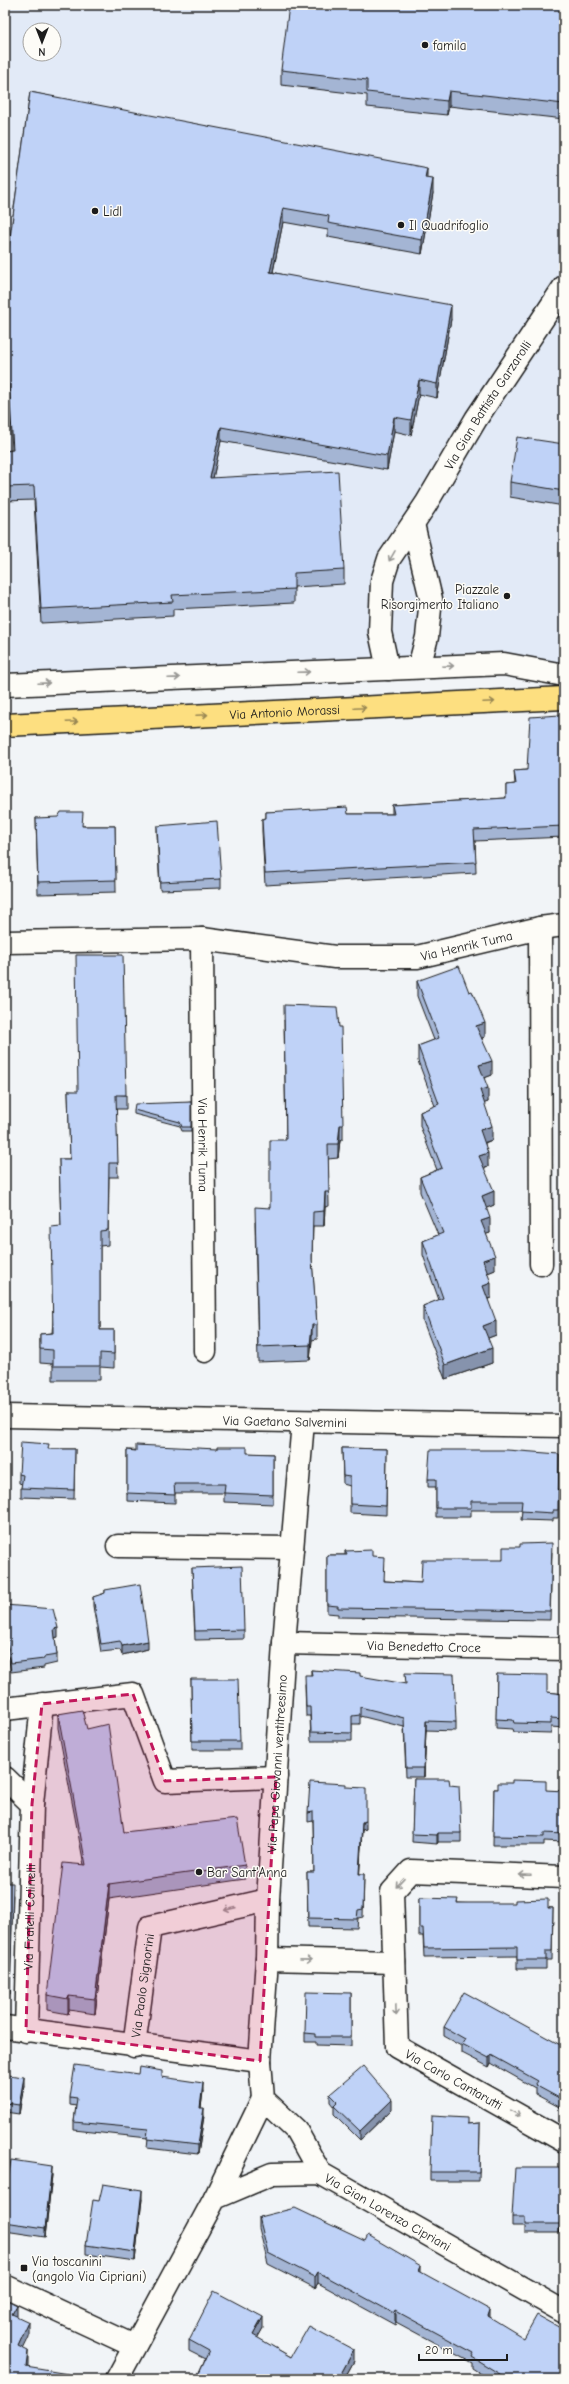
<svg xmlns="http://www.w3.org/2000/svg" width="569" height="2384" font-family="'Comic Neue',sans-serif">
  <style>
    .built { fill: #e2eaf7; fill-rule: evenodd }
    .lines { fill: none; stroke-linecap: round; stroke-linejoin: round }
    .minor-casing { stroke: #1c1c1c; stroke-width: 25 }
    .major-casing { stroke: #1c1c1c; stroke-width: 25 }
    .minor { stroke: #fdfcf7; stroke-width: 22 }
    .major { stroke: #fddf80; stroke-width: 22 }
    .wall { fill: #a4b5d4; stroke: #1c1c1c }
    .shaded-wall { fill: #8693ad; stroke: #1c1c1c }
    .building { fill: #bfd2f7; stroke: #1c1c1c }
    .oneway { stroke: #989794 }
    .oneway2 { stroke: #988753 }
    .marked { fill: #c2185b; fill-opacity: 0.2; stroke: #c2185b; stroke-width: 3; stroke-dasharray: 8 5; stroke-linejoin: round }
    .poi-dot { fill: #1c1c1c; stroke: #fdfcf7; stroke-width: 1.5 }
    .labels { text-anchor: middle; stroke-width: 3; stroke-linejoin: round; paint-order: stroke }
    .poi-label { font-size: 13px; fill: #1c1c1c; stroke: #fdfcf7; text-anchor: start }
    .street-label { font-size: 13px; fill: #1c1c1c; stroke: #fdfcf7 }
  </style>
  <rect width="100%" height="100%" fill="#f1f4f7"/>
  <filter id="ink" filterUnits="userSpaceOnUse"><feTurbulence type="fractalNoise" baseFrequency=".025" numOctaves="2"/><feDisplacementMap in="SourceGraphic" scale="8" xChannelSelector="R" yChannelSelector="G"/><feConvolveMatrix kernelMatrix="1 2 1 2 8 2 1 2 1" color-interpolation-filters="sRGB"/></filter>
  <g filter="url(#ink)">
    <path class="built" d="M5,5h559v659l-559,8zM30,30h24v24h-24z"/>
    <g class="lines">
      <g class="minor-casing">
        <g id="minor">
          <path d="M413,524l18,75 -4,38 -8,30"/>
          <path id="s1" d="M388,669l-8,-37 2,-51 7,-22 37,-55 50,-85 88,-132"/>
          <path d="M5,685l499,-21 60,11"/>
          <path d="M540,928l1,336"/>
          <path id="s2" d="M202,939l3,412"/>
          <path id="s3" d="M5,942l197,-3 133,18h82l123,-29 24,-3"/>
          <path id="s4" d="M5,1416l559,10"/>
          <path d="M118,1546l174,2"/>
          <path id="s5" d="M284,1643l280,6"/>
          <path d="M5,1709l128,-15 32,87 111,-4"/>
          <path d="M5,1778l27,26"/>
          <path id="s6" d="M564,1877l-153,-6 -19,21 5,155 167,94"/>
          <path d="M267,1959l127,3"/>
          <path d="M5,2027l255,34"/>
          <path id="s7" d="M26,2031l6,-227 10,-100"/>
          <path id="s8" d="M134,2046l16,-119 118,-27"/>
          <path id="s9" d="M263,2099l-3,-38 7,-102 1,-59 16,-257 19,-221"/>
          <path d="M215,2198l48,-99 33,31 24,43"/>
          <path d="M5,2286l129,60"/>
          <path id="s10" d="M117,2379l98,-181 57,-24 48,-1 244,139"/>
        </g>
      </g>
      <g class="major-casing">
        <g id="major">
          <path id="s11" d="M5,725l559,-27"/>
        </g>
      </g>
      <use href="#minor" class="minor"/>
      <use href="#major" class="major"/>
    </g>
    <path class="wall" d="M564,5v114l-115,-13 -2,9 -80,-8v-12l-86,-10v-15z
      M30,92l397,86 6,15 -11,61 -94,-17v-7l-45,-8 -10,50 178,47 -14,79 -18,-4 -8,41 -17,-4 -7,39 -166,-29 -8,37 131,92v14l-50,3v16l-121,6v7l-132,7 -7,-123 -29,1v-50l7,-1 -3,-51 -4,-1v-124z
      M564,444v62l-54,-9v-15z
      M564,764v73l-89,4 1,32 -211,12 -3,-54v-12l4,-1v-6l82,2h44v-9l114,-7v-13l9,-1 -1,-13 13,-1z
      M36,818l46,8h33l1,66 -78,2z
      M157,826l64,53v9l-61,2 -3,-56z
      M417,981l68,56 -3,1 10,37 -8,3 4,24 -4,1 8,37 -7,3 3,24 -4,2 10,36 -8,3 4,25 -4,1 9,36 -8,3 4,25 -3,1 8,36 -8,3 4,25 -47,16 -22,-58v-15l16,-6 -16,-45v-14l15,-6 -18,-43v-15l17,-7 -17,-44v-14l15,-6 -17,-45v-15l16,-6 -17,-44z
      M284,1020l59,105v14l-3,1 -2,18 -10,1 1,47 -4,1 -1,19h-11l-1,36 5,63v14l-5,1 -2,20 -52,2 -3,-140 15,-14 16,-68z
      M68,1091l58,4v14h-10l2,68h-9l-1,68 -8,1v84h14v38l-14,-1v13h-47v-16l-13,-1v-29l12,-1 9,-107 -2,-67h11z
      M191,1102v29h-9l-2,-5 -46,-12v-4z
      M342,1448l45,1 -1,66 -36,-2v-27l-7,-2z
      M49,1449h26l-1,50 -53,-2v-9l1,-4 -3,-1v-9z
      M127,1450l146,4v50l-49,-2v-9h-49v10l-48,-2z
      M559,1454l-1,64h-5v3l-32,-1 1,-10h-51v7h-35v-30h-8v-8z
      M345,1551l27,5 13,25 36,2 82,-23 49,-8 -2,68 -212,-3v-3l-11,-1v-58h18z
      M192,1568l52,62v9l-49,1z
      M105,1590l43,59 -26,6 -2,-5 -19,2 -8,-46v-9l12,-3z
      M5,1605l53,32h-3l2,18v8l-13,3v2l-33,4 -6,-34z
      M311,1670l49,6 96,46v9l-30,-1 -2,47h-18l-2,-50 -44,-11v8h-8v17h-41l-1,-25h-4l-1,-32 6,-9z
      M497,1674l50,18 17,2v34l-13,-1v6l-37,-1 -1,-3 -17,-1z
      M191,1679l49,62v9h-48z
      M58,1714l29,15 37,103 121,33v14l-136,20 -14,115 -26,-4 -1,4 -21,-4v-15l37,-130 -26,-137z
      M414,1779l36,6 11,48v9h-23l-1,2 -25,-2z
      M346,1787l20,42 -4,1 -3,44h5l-1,43 -5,1 -1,10 -49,-1 -1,-55h7l-1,-51 -5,1v-9z
      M494,1789l70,2v51l-20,-1v4h-51z
      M5,1883l8,12 -3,99h-5z
      M419,1898l39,5 95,5 -1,52h-6v9h-29v-13l-93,1 -1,-21h-4z
      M351,1993v53l-35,-1v-3h-11v-9z
      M444,2027l120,20 -3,61 -26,-14v-6l-44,-25 -2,4 -27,-14v-7l-18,-10z
      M5,2062l3,13 16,10 -5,29 -14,-2z
      M162,2077l41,14 -2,17 3,8 -6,38 -51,-6 1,-10 -74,-8v-8l2,-16 -6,-1v-8z
      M330,2094l62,15 -32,31 -26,-26v-7l-4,-5z
      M480,2123l-1,58h-49v-9l37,-48z
      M52,2175l-7,62 -40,-6v-53l3,1z
      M562,2177l-2,56h-35v-7h-13v-9z
      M142,2199l-7,62 -49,-7v-9l13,-44z
      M259,2217l162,56 69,44 74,62h-75l-17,-11v-5l-76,-41 -1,3 -77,-42 -3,5 -47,-24 -9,-36z
      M263,2328l-6,10 34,19 63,4 -10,18h-148l9,-20 -16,-8v-11z"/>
    <path class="shaded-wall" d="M449,91v15l-2,9v-14z
      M427,168v14l-2,-4z
      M433,179v14l-11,61v-14z
      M283,208v14l-13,64v-14z
      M451,305v14l-14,79v-14z
      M419,380v14l-8,41v-15z
      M394,417v14l-7,39v-14z
      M221,427v14l-11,51v-14z
      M485,1023v14l-9,3v-14z
      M492,1061v14l-13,5v-15z
      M488,1088v14l-8,3v-15z
      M340,1125v15l-2,18v-14z
      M492,1126v14l-12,4v-14z
      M488,1153v14l-9,3v-14z
      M494,1191v14l-12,5v-14z
      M325,1192v15l-1,19v-15z
      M490,1218v15l-9,3v-15z
      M495,1256v14l-12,5v-15z
      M491,1283v15l-8,2v-14z
      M496,1321v14l-13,5v-14z
      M312,1325v15l-2,20v-15z
      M492,1348v15l-47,16v-14z
      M58,1628v9l-4,1v-9z
      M148,1641v8l-26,6v-9z
      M426,1721v9l-2,47v-9z
      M366,1821v8l-4,1 -3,53 3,-61z
      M438,1833v9l-1,2v-9z
      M109,1884v15l-14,115v-15z
      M69,1996v14l-1,4v-15z
      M491,2055v8l-2,4v-9z
      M24,2077v8l-5,29v-9z
      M203,2083v8l-3,25v-8z
      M564,2094v9l-3,5v-9z
      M392,2100v9l-32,31v-9z
      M204,2108v8l-6,38v-9z
      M52,2166v9l-7,62v-9z
      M562,2168v9l-2,56v-9z
      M142,2190v9l-7,62v-9z
      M421,2266v11l-2,-6z
      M318,2272v11l-3,5v-11z
      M17,2305v14l-5,-5z
      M490,2310v12l-2,-6z
      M396,2311v11l-1,3v-11z
      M263,2317v11l-10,18v-11z
      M29,2322v15l-11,23v-14z
      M354,2350v11l-10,18h-6z
      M28,2351v14l-1,14 -1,-12z
      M68,2374v5h-3z"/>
    <path class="building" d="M289,5h275v99l-115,-13 -2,10 -80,-9v-12l-86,-10z
      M30,92l397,76 -2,10 8,1 -11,61 -94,-17 1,-7 -46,-8 -13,64 181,33 -14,79 -18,-4 -8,40 -17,-3 -7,39 -166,-29 -11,51 128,-7 6,99 -50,3v16l-122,6 1,7 -132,7 -7,-123 -29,1v-36l8,-1 -4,-66h-4v-110z
      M517,437l47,7v47l-54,-9z
      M560,715l4,49v62l-90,4 2,32 -211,11 -3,-54 4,-1v-6l81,-5 1,7h46l-2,-9 114,-7v-13l10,-1 -2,-13 13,-1 3,-53z
      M61,812h22l-1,14h33l1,54 -78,2 -2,-64 22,-1z
      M217,821l4,58 -61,3 -3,-56z
      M76,955h47l3,140h-10l2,68h-9l-1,67 -8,1v99h14v24l-14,-1v13h-47v-16l-13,-1v-15l13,-1 -2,-106 10,-1 -2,-67h11l-2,-68h10z
      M459,966l10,26 3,-1 13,32 -9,3 16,35 -13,4 9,23 -8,2 12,36 -12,4 8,23 -9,3 15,35 -12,5 8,22 -9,3 14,35 -12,4 8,23 -8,3 13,35 -13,5 9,22 -47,17 -22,-59 20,-8 -20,-57 20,-8 -23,-56 22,-9 -22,-56 19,-8 -21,-58 21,-8 -22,-57z
      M284,1005l53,2 2,20h2l2,98h-3l-2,19h-10l1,48h-4l-1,19 -11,1 -1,47 5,66h-5l-2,20 -52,2 -3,-140 15,1v-68h16z
      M191,1102v25h-9l-2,-5 -46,-12 1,-6z
      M21,1442l28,2 -1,5h27l-1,41 -53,-2 2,-13 -4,-1z
      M136,1445l81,4v-2h30v6l26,1v41l-49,-2 1,-9h-51l1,11 -48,-2v-43l9,1z
      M342,1448l45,1 -1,57 -36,-2v-27l-7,-1z
      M430,1450h77l52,4 -1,56h-5v3l-32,-2 1,-10h-51v7h-35v-29h-8z
      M552,1543l-2,68 -212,-3v-2l-11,-1v-50h20l-2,-4 27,-1v6l13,1 -1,24 37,2 1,-23h81v-13h17v-3z
      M242,1566l2,64 -49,1 -3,-63z
      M140,1584l8,57 -26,5 -2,-5 -19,3 -8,-47 12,-4v-3z
      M5,1605l48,4 5,19 -4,1 3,26 -13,2v2l-33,4 -6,-34z
      M311,1670l49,3v3l46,8 -1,-11 49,1 2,48 -30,-1 -2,47h-18l-2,-50 -44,-11v8l-8,1v17l-41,-1 -1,-25h-4l-1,-32h7z
      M497,1674l50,1v17l17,2v25l-13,-1v6l-37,-1 -1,-3 -17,-1z
      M191,1679h47l2,62h-48z
      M82,1710l5,19 21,-5 16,108 113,-13 8,46 -136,19 -14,115 -26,-3 -1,3 -21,-4 16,-132 23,2 -28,-151z
      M414,1779h35l1,6 9,1 2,47h-23l-1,2 -25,-1z
      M512,1780l34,1v9l18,1v43l-20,-1v4l-51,-1 1,-47h4v-6h14z
      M310,1782l36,2v3l20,1v33l-4,1 -3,52h5l-1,35 -5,1 -1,9 -49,-1 -1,-46h7l-1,-60 -5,1z
      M5,1883h8l-3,99h-5z
      M419,1898l39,1 -1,4h58v-3l33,-1v9h5l-1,43h-6v9h-29v-13l-93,1 -1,-20h-4z
      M306,1992l45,1v44h-35v-3l-11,-1z
      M464,1992l100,55v47l-3,5 -26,-14 3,-4 -47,-26 -2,3 -27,-14 3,-5 -21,-12z
      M5,2062h3v13l16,2 -5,28 -14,-2z
      M75,2065l64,9 1,-7 22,4v6l41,6 -3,25h4l-6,37 -51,-6 1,-10 -74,-7 3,-24 -7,-1z
      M363,2066l29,34 -32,31 -26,-25 4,-4 -8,-8z
      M432,2116l35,2v6l13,-1 -1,49h-49z
      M11,2160l41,6 -7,62 -40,-6v-44l3,1z
      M515,2168h47l-2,56h-35v-7h-13z
      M103,2184l39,6 -7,62 -49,-7 7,-45 6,1z
      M295,2208l70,33 3,-6 53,31 -2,5 71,39 -2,6 36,22 13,-23 27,15v49h-63l2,-3 -31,-19 2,-4 -78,-42 -1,3 -77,-42 -3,5 -47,-24 -9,-36z
      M214,2291l49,26 -10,18 38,22 18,-31 45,24 -16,29h-142l13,-28 -20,-11z
      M5,2299l12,6 -5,9 17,8 -11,24 10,5 -2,16 42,7 -3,5h-60z"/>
    <defs><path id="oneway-shaft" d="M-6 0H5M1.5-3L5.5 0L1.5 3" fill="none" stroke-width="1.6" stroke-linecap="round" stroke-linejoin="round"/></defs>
    <g class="oneway">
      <use href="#oneway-shaft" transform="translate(392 556) rotate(120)"/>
      <use href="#oneway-shaft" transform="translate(448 666) rotate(-2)"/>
      <use href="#oneway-shaft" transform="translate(304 672) rotate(-2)"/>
      <use href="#oneway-shaft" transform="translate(174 678) rotate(-2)"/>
      <use href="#oneway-shaft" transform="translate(44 683) rotate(-2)"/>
      <use href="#oneway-shaft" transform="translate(525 1875) rotate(-178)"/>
      <use href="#oneway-shaft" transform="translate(400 1883) rotate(133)"/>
      <use href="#oneway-shaft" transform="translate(230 1909) rotate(167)"/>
      <use href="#oneway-shaft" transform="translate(306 1960) rotate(1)"/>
      <use href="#oneway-shaft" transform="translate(396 2010) rotate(88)"/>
      <use href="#oneway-shaft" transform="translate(515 2113) rotate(29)"/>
    </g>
    <g class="oneway2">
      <use href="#oneway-shaft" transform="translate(489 702) rotate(-3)"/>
      <use href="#oneway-shaft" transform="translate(360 708) rotate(-3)"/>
      <use href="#oneway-shaft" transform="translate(202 715) rotate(-3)"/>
      <use href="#oneway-shaft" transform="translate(72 722) rotate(-3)"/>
    </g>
  </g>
  <path class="marked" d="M133,1694l32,87 111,-4 -16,284 -234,-30 6,-227 10,-100z"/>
  <g class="poi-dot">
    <circle cx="425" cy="45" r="4"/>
    <circle cx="95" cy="211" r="4"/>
    <circle cx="401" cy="225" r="4"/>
    <circle cx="507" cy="596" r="4"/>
    <circle cx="199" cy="1872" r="4"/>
    <rect x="20" y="2264" width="8" height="8" rx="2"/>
  </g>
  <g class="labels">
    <g class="poi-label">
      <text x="433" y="50">famila</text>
      <text x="103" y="216">Lidl</text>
      <text x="409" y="230">Il Quadrifoglio</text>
      <text x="499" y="594" text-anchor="end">Piazzale<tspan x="499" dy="15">Risorgimento Italiano</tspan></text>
      <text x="207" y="1877">Bar Sant'Anna</text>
      <text x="32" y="2266">Via toscanini<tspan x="32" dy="15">(angolo Via Cipriani)</tspan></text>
    </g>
    <g class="street-label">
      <text dy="5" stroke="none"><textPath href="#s1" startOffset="295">Via Gian Battista Garzarolli</textPath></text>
      <text dy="5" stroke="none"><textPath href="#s11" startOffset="280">Via Antonio Morassi</textPath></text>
      <text dy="5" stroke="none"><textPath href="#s3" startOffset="464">Via Henrik Tuma</textPath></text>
      <text dy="5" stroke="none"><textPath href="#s2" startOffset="206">Via Henrik Tuma</textPath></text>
      <text dy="5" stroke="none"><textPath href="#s4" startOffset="280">Via Gaetano Salvemini</textPath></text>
      <text dy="5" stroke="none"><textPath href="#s5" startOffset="140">Via Benedetto Croce</textPath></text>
      <text dy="5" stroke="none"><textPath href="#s9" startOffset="336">Via Papa Giovanni ventitreesimo</textPath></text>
      <text dy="5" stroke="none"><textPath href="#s7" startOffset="114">Via Fratelli Colinelli</textPath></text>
      <text dy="5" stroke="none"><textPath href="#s8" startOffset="61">Via Paolo Signorini</textPath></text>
      <text dy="5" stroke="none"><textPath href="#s6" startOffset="402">Via Carlo Cantarutti</textPath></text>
      <text dy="5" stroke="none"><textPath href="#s10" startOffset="394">Via Gian Lorenzo Cipriani</textPath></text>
    </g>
  </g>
  <rect width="569" height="2384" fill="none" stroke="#fdfcf7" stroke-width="20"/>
  <rect x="10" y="10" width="549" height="2364" fill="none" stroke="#1c1c1c" stroke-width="1.5" filter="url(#ink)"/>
  <g transform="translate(42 42) rotate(180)"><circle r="19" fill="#fdfcf7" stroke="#a3a29f"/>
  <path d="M0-3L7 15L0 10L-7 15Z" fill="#1c1c1c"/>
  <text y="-6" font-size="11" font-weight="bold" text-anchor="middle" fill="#1c1c1c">N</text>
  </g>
  <path d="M419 2354v6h88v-6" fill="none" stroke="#1c1c1c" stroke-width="2"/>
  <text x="425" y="2354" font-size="12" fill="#1c1c1c" stroke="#fdfcf7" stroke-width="3" paint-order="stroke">20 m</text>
</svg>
